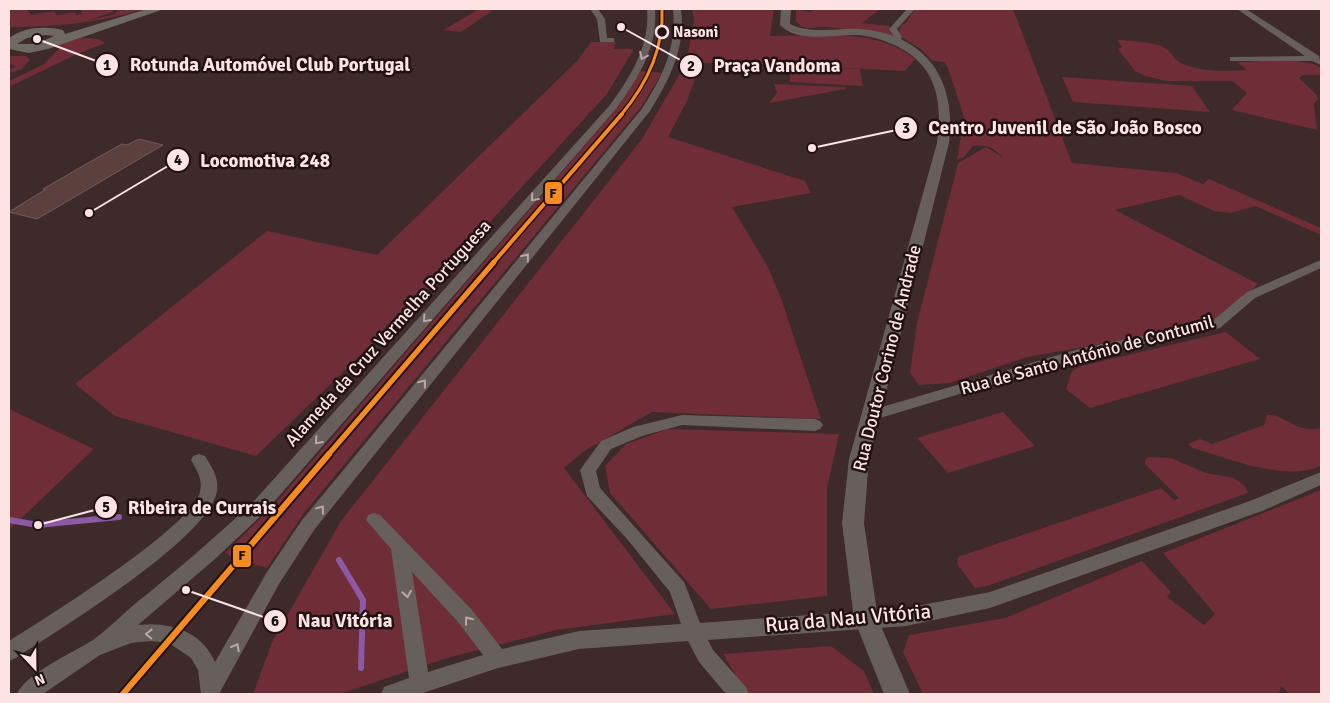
<svg xmlns="http://www.w3.org/2000/svg" width="1330" height="703" font-family="Signika,sans-serif">
  <style>
    .green { fill: #6e2d37 }
    .lines { fill: none; stroke-linecap: round; stroke-linejoin: round }
    .stream { stroke: #8c59a3; stroke-width: 6 }
    .building { fill: #5c403d; stroke: #6e5c5b }
    .minor { fill: #665f5b; fill-rule: evenodd }
    .tertiary { fill: #665f5b; fill-rule: evenodd }
    .primary { fill: #706862; fill-rule: evenodd }
    .rail-1-far3-casing { stroke: #221112; stroke-width: 5.5 }
    .rail-1-far2-casing { stroke: #221112; stroke-width: 7 }
    .rail-1-far1-casing { stroke: #221112; stroke-width: 9 }
    .rail-1-casing { stroke: #221112; stroke-width: 10 }
    .rail-1-far3 { stroke: #f68b1f; stroke-width: 3 }
    .rail-1-far2 { stroke: #f68b1f; stroke-width: 4 }
    .rail-1-far1 { stroke: #f68b1f; stroke-width: 5 }
    .rail-1 { stroke: #f68b1f; stroke-width: 6 }
    .oneway { stroke: #b9a8a6 }
    .stop-dot { fill: #221112; stroke: #fde3e4; stroke-width: 2.5 }
    .labels { text-anchor: middle; stroke-width: 5; stroke-linejoin: round; paint-order: stroke }
    .far-stop-label { font-size: 15px; font-weight: bold; fill: #fde3e4; stroke: #221112; text-anchor: start }
    .street-label { font-size: 18px; fill: #fde3e4; stroke: #221112 }
    .near-street-label { font-size: 21px; fill: #fde3e4; stroke: #221112 }
    .leader { fill: none; stroke: #fde3e4; stroke-width: 2 }
    .callout-dot { fill: #fde3e4; stroke: #221112; stroke-width: 2 }
    .mark-label { font-size: 15px; text-anchor: middle; font-weight: bold; fill: #111 }
    .callout-label { font-size: 19px; text-anchor: middle; font-weight: bold; fill: #fde3e4; stroke: #221112; stroke-width: 5; stroke-linejoin: round; paint-order: stroke }
    .line-badge { stroke: #221112; stroke-width: 2 }
    .pale-badge-label { font-size: 14px; text-anchor: middle; font-weight: bold; fill: #111 }
  </style>
  <rect width="100%" height="100%" fill="#3e292b"/>
  <path class="green" d="M14,9h13l4,6 23,-4 3,4 18,-3 1,3 6,-1 -1,-4 32,-1v3l-24,8 27,-6 2,-5h27c-45,14 -90,18 -136,18l2,-3 -2,-13z
    M474,9h21l-34,23 -18,-2 33,-19z
    M692,9h82l-4,27c49,0 105,-9 145,23l-10,12 -137,-7 -67,-1 -14,38 -19,36 137,44 6,12 -79,14 36,60 13,31 40,121 -169,-7 -68,39 -20,17 111,146 -118,16 -110,28 -107,36h-87l19,-52 69,-121 301,-382 44,-76 8,-43z
    M796,9l14,3 4,-3h61l4,1 -17,13 27,3 3,9 -4,1 -13,-4 -50,-5 -18,1 -7,-2 -4,-5z
    M915,9h98l59,154 104,10 27,11 6,-5 112,49v7l-66,-29 -24,7 -17,-2 -35,-16 -64,15 143,74 -39,34 -62,16 -130,23 -77,26 -31,2 -9,-12 7,-50 41,-160 28,-16 18,11c-11,-10 -16,-14 -31,-12l-9,11 -7,3 7,-43 -16,-49 -4,-6 -11,-1 -11,-11 -24,-15 3,-10 5,-2z
    M81,38l17,1 7,4 -30,12 -66,32v-6l35,-17 16,-16 -4,-3z
    M1117,40c12,1 43,1 52,11 6,8 9,12 20,15 18,6 39,5 58,4l-10,-8c21,0 68,-6 84,6v7h-18l-4,3 18,17 1,4 -4,5 3,26 -85,-20 15,-17 -15,-12h-66l-20,-5 -11,-5 -17,-22 4,-2z
    M591,42h25l-2,7h20l-27,45 -180,197 -171,165 -141,-40 -40,-32 192,-153 110,24 201,-195z
    M9,56h17l4,4 -8,9 -11,4 -2,-3 7,-3 -7,-4z
    M790,66l70,3 3,17 -73,-4z
    M640,71l22,2 -21,34 -337,406 -37,55 -26,-7 -16,-8 49,-48 344,-398z
    M1062,77l130,9 18,26 -137,-10z
    M774,84l71,3 1,2 -77,14 8,-10z
    M1226,332l34,27 -170,49 -24,-19 6,-18 9,-5z
    M9,409l85,40 -85,81z
    M1003,412l32,34 -87,27 -31,-35z
    M1267,415c17,-2 29,19 54,13v38c-36,16 -91,-7 -128,-18l-5,-4 12,-5 12,5 52,-19z
    M668,429l171,5 -12,54v108l-116,13 -101,-116 -5,-27 21,-22z
    M1149,457l22,1 35,15 28,5 11,8 3,7 -261,93 -12,2 -18,-24 1,-7 203,-69 13,12 5,-2 -34,-34v-5z
    M1321,490v204h-31l-9,-8 -2,8h-356l-20,-42 6,-17 96,-17 137,-57 29,31 -4,5 37,28 11,-11 -52,-61z
    M831,646l33,25 10,23h-127l-24,-40z"/>
  <g class="lines">
    <path class="stream" d="M9,520l29,5 81,-8
      M339,560l24,40 -2,68"/>
  </g>
  <path class="building" d="M139,139l24,6 -126,74 -28,-7 37,-23h-3l45,-26 34,-19 5,1z"/>
  <g class="lines">
    <path class="minor" d="M590,9h8l7,10 2,19h7v4h-14l-3,-23z
      M647,9h8c3,39 -17,69 -39,100l-350,402 -51,48 -77,66c31,-4 64,6 77,37l52,-90 35,-52 339,-410c21,-32 36,-62 32,-101h8c5,38 -11,70 -31,102l-336,419 -35,54 -60,110h-18l-3,-24 -7,-12 -22,-15 -19,-2 -19,2 -31,12 -57,39h-26c8,-20 57,-42 76,-54 15,-11 29,-25 43,-37 41,-33 80,-66 118,-102l356,-396c21,-29 40,-59 37,-96z
      M907,9h8l-18,20 5,8 -4,6h-6l2,-6 -5,-8z
      M1237,9h9l73,47 2,9 -9,-4h-82v-4h3l72,-1z
      M1321,260v8l-66,30 -35,30 -137,29 -213,64 -5,-1 -2,-4 2,-4 217,-64 129,-26 36,-30z
      M682,415l133,4 5,2 3,4 -3,4 -5,2 -133,-6 -40,11 -31,13 -15,22 4,17 84,94 16,41 206,-15 84,-16 260,-91 71,-29v13l-59,26 -272,97 -84,18 -198,14 5,10 33,37 3,7h-23l-27,-32 -11,-21 -109,8 -81,19 -78,26h-39l3,-7 25,-9 -18,-129 -25,-29 2,-5 6,-2 6,2 92,95 30,39 77,-18 102,-7 -11,-32 -43,-53 -40,-43 -7,-26 21,-29 32,-14zM412,572l46,50 25,33 -55,17z
      M199,454l6,2c7,11 16,25 11,39 -14,47 -156,134 -200,163l-7,3v-20c35,-22 183,-114 191,-149 3,-12 -3,-22 -9,-32l2,-4z"/>
    <path class="tertiary" d="M781,9h10l-1,15c22,11 48,3 72,5 65,6 95,52 87,114l-80,316 -5,64 14,96 32,75h-26l-30,-75 -12,-96 7,-64 88,-316c6,-44 -1,-80 -45,-99 -11,-5 -22,-8 -34,-9 -23,-1 -60,9 -78,-10z"/>
    <path class="primary" d="M147,9h17l-116,40 -19,4 -20,-4v-11c16,-11 36,-12 54,-8l2,4zM46,35l8,1 -18,8h-19l10,-6z"/>
    <g class="rail-1-far3-casing">
      <path id="rail-1-far3" d="M621,115c25,-30 43,-66 41,-106"/>
    </g>
    <g class="rail-1-far2-casing">
      <path id="rail-1-far2" d="M493,263l129,-149"/>
    </g>
    <g class="rail-1-far1-casing">
      <path id="rail-1-far1" d="M328,455l166,-193"/>
    </g>
    <g class="rail-1-casing">
      <path id="rail-1" d="M123,694l206,-240"/>
    </g>
    <use href="#rail-1-far3" class="rail-1-far3"/>
    <use href="#rail-1-far2" class="rail-1-far2"/>
    <use href="#rail-1-far1" class="rail-1-far1"/>
    <use href="#rail-1" class="rail-1"/>
  </g>
  <defs><path id="oneway-chevron" d="M-2-3.5L2.5 0L-2 3.5" fill="none" stroke-width="1.6" stroke-linecap="round" stroke-linejoin="round" transform="scale(1.25)"/></defs>
  <g class="oneway">
    <use href="#oneway-chevron" transform="translate(643 56) rotate(115)"/>
    <use href="#oneway-chevron" transform="translate(534 198) rotate(131)"/>
    <use href="#oneway-chevron" transform="translate(526 257) rotate(-51)"/>
    <use href="#oneway-chevron" transform="translate(426 319) rotate(132)"/>
    <use href="#oneway-chevron" transform="translate(423 383) rotate(-51)"/>
    <use href="#oneway-chevron" transform="translate(318 441) rotate(132)"/>
    <use href="#oneway-chevron" transform="translate(321 509) rotate(-53)"/>
    <use href="#oneway-chevron" transform="translate(407 594) rotate(81)"/>
    <use href="#oneway-chevron" transform="translate(468 620) rotate(-128)"/>
    <use href="#oneway-chevron" transform="translate(149 634) rotate(-179)"/>
    <use href="#oneway-chevron" transform="translate(236 647) rotate(-62)"/>
  </g>
  <circle class="stop-dot" cx="662" cy="32" r="6"/>
  <g class="labels">
    <g class="far-stop-label">
      <text x="673" y="37">Nasoni</text>
    </g>
    <g class="street-label">
      <text transform="translate(388 333) rotate(-48)" y="6">Alameda da Cruz Vermelha Portuguesa</text>
      <text transform="translate(1087 355) rotate(-15)" y="6">Rua de Santo António de Contumil</text>
      <text transform="translate(887 358) rotate(-76)" y="6">Rua Doutor Corino de Andrade</text>
    </g>
    <g class="near-street-label">
      <text transform="translate(848 618) rotate(-5)" y="7">Rua da Nau Vitória</text>
    </g>
  </g>
  <path class="leader" d="M37 39L107 65M621 27L691 66M812 148L906 128M89 213L178 160M38 525L106 507M186 590L275 621"/>
  <g class="callout-dot">
    <circle cx="37" cy="39" r="5"/>
    <circle cx="621" cy="27" r="5"/>
    <circle cx="812" cy="148" r="5"/>
    <circle cx="89" cy="213" r="5"/>
    <circle cx="38" cy="525" r="5"/>
    <circle cx="186" cy="590" r="5"/>
    <circle cx="107" cy="65" r="12"/>
    <circle cx="691" cy="66" r="12"/>
    <circle cx="906" cy="128" r="12"/>
    <circle cx="178" cy="160" r="12"/>
    <circle cx="106" cy="507" r="12"/>
    <circle cx="275" cy="621" r="12"/>
  </g>
  <g class="mark-label">
    <text x="107" y="70">1</text>
    <text x="691" y="71">2</text>
    <text x="906" y="133">3</text>
    <text x="178" y="165">4</text>
    <text x="106" y="512">5</text>
    <text x="275" y="626">6</text>
  </g>
  <g class="callout-label">
    <text x="270" y="71">Rotunda Automóvel Club Portugal</text>
    <text x="777" y="72">Praça Vandoma</text>
    <text x="1065" y="134">Centro Juvenil de São João Bosco</text>
    <text x="265" y="167">Locomotiva 248</text>
    <text x="202" y="514">Ribeira de Currais</text>
    <text x="345" y="627">Nau Vitória</text>
  </g>
  <g class="line-badge">
    <rect x="544" y="181" width="19" height="24" rx="5" fill="#f68b1f"/>
    <rect x="232" y="544" width="20" height="24" rx="5" fill="#f68b1f"/>
  </g>
  <g class="pale-badge-label">
    <text x="553" y="198">F</text>
    <text x="242" y="560">F</text>
  </g>
  <rect width="1330" height="703" fill="none" stroke="#fde3e4" stroke-width="20"/>
  <g transform="translate(35 668) rotate(158)" stroke="#221112" stroke-width="4" paint-order="stroke">
  <path d="M0-4L9 19L0 12L-9 19Z" fill="#fde3e4"/>
  <text y="-8" font-size="14" font-weight="bold" text-anchor="middle" fill="#fde3e4">N</text>
  </g>
</svg>
